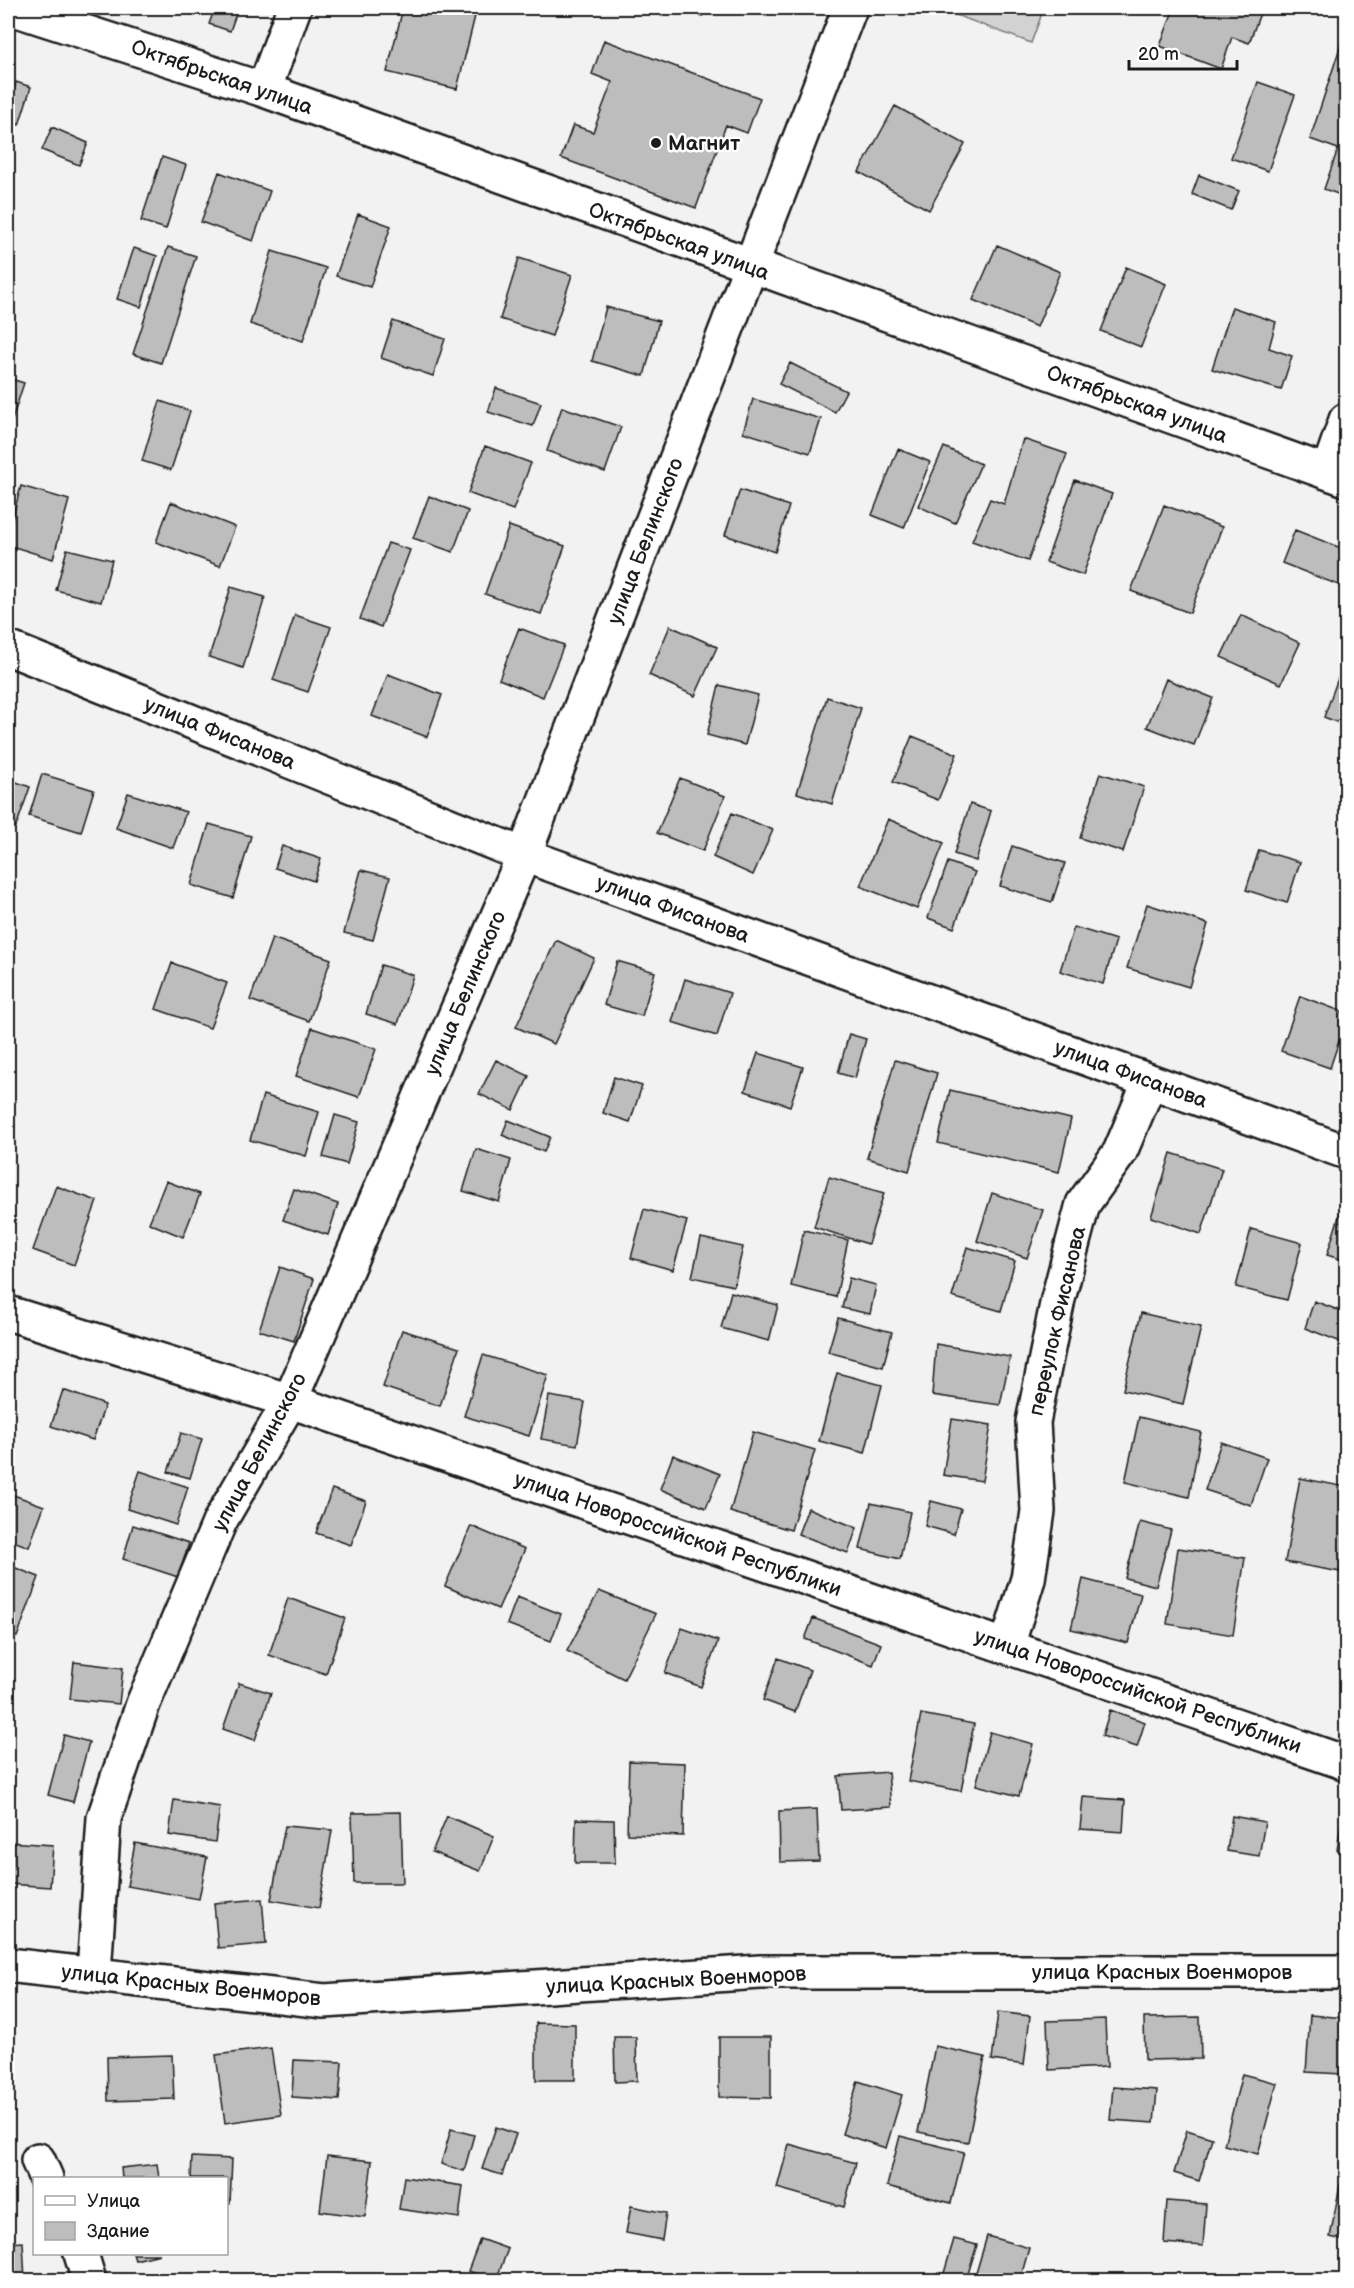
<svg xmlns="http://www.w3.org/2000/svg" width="1354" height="2288" font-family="'Balsamiq Sans',sans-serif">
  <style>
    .green { fill: #d2d2d2; stroke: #777; stroke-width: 1.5 }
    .building { fill: #bdbdbd; stroke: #1c1c1c; stroke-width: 1.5 }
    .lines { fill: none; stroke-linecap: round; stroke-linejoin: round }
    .street-casing { stroke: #1c1c1c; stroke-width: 38 }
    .street { stroke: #fff; stroke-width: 33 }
    .poi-dot { fill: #1c1c1c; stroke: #fff; stroke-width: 2 }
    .labels { text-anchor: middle; stroke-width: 5; stroke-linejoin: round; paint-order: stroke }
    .street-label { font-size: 21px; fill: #1c1c1c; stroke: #fff }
    .poi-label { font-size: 21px; font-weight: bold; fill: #1c1c1c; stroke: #fff; text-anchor: start }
  </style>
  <rect width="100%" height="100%" fill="#f2f2f2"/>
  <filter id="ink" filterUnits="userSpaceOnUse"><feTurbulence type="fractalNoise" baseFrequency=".0167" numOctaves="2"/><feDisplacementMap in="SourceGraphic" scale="12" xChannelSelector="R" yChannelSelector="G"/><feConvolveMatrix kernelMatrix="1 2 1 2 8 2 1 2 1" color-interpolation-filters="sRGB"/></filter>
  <g filter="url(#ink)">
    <path class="green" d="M937,8h107l-13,35z"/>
    <path class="building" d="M215,8h23l-8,23 -21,-7z
      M403,8h74l-20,81 -70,-17z
      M678,8h28l-4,8z
      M1174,8h88l-13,35 -17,-6 -11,32 -61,-23z
      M1346,29v168l-22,-8 14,-40 -28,-10z
      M604,40l156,58 -13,35 -21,-8 -30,83 -135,-50 12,-33 20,7 19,-50 -20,-8z
      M16,82l15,5 -12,38 -11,-4v-13z
      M1258,82l37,13 -27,76 -37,-13z
      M895,106l70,38 -36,66 -70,-38z
      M52,127l36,16 -9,22 -37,-15z
      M162,157l24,8 -20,64 -25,-8z
      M219,172l51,19 -17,50 -52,-19z
      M1199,175l40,16 -8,19 -39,-16z
      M358,214l33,12 -21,61 -34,-11z
      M997,245l63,27 -23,55 -64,-27z
      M168,247l28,9 -35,107 -28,-9z
      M134,248l23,8 -16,51 -24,-8z
      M272,251l54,17 -23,73 -53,-17z
      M519,258l53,17 -20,61 -52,-17z
      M1126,267l40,17 -25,63 -40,-16z
      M606,307l53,14 -15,55 -52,-15z
      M1232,307l44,15 -7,26 23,8 -11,34 -69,-21z
      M393,321l52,18 -12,37 -52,-18z
      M790,363l56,28 -11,21 -56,-28z
      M8,378l16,5 -14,43 -2,-1z
      M496,388l45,15 -8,23 -45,-14z
      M753,399l68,20 -11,34 -67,-21z
      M160,401l30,10 -19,59 -29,-9z
      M562,407l59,20 -16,45 -58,-21z
      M1023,439l44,15 -39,107 -56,-20 18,-42 14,5z
      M485,446l46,17 -18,47 -45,-17z
      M944,447l37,17 -26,59 -37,-17z
      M898,449l32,13 -26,66 -32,-13z
      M1075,480l37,14 -29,81 -37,-13z
      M21,486l48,14 -16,59 -45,-14v-11z
      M740,490l49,16 -14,46 -50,-17z
      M429,496l39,15 -15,41 -40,-14z
      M171,502l64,25 -15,39 -64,-24z
      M1164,505l58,22 -32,86 -59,-22z
      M509,526l56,20 -24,68 -56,-20z
      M1295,530l51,20v38l-64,-25z
      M388,543l22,7 -29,77 -21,-8z
      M67,549l45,11 -11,42 -45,-12z
      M231,587l34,10 -22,71 -34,-11z
      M295,615l36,12 -23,65 -35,-12z
      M1241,615l59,28 -19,41 -60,-27z
      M670,626l47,21 -22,49 -46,-21z
      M519,628l45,17 -21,52 -44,-18z
      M1342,667l4,2v57l-22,-9z
      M388,674l54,21 -15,42 -55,-21z
      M1166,679l47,19 -19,47 -47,-18z
      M719,685l39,10 -13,50 -38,-10z
      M827,697l34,11 -29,96 -35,-11z
      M912,736l45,18 -19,46 -45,-18z
      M1100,773l44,14 -21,65 -43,-14z
      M42,774l52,16 -13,42 -52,-16z
      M680,778l45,18 -22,55 -46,-18z
      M8,779l22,8 -14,40 -8,-3z
      M128,793l58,19 -13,36 -57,-20z
      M970,804l21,7 -15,50 -22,-7z
      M732,813l41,17 -20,45 -40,-18z
      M888,819l56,24 -27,66 -57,-23z
      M209,824l42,12 -18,62 -42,-13z
      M282,846l39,13 -7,22 -39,-13z
      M1012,846l53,17 -13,39 -52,-16z
      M1259,850l41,12 -13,41 -41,-13z
      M948,862l27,10 -21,56 -26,-10z
      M361,870l29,7 -17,63 -29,-7z
      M1147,904l61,20 -19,63 -62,-19z
      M1074,927l42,13 -13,44 -43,-13z
      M272,938l59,21 -22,62 -59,-21z
      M556,940l38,18 -40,86 -38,-17z
      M617,961l38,11 -13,44 -38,-11z
      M172,963l55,20 -17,45 -54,-19z
      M381,965l32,10 -15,49 -32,-10z
      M685,979l45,14 -13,43 -45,-14z
      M1300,996l46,17v7l-16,48 -49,-17z
      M312,1028l64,21 -17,48 -63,-21z
      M849,1034l17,5 -11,39 -17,-5z
      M758,1053l45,14 -13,39 -45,-15z
      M496,1060l33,16 -16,34 -34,-16z
      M895,1060l42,13 -28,98 -42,-13z
      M614,1077l28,9 -12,36 -27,-9z
      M950,1090l121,29 -12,53 -121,-29z
      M263,1095l56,17 -13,44 -56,-16z
      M335,1115l24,7 -12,42 -24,-7z
      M508,1120l42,17 -6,15 -42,-17z
      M476,1149l35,11 -12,42 -36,-11z
      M1171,1153l51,16 -21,65 -50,-17z
      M829,1177l55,16 -16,51 -54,-17z
      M166,1181l34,13 -17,43 -34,-14z
      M56,1186l41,15 -23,64 -41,-15z
      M294,1189l44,15 -10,31 -45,-15z
      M992,1193l51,17 -16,48 -50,-17z
      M644,1209l43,12 -14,49 -42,-12z
      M1340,1213l6,1v47l-19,-6z
      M1251,1229l51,14 -15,57 -51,-13z
      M804,1230l44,10 -12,57 -45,-11z
      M701,1238l42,9 -9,39 -42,-9z
      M967,1247l48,14 -14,50 -49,-14z
      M280,1267l34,12 -20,62 -35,-11z
      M849,1278l27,7 -6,29 -28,-6z
      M731,1292l47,13 -9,36 -48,-13z
      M1314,1301l32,12v31l-41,-16z
      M1141,1313l60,14 -18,77 -60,-14z
      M838,1318l54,14 -9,35 -55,-15z
      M402,1330l57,18 -19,58 -57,-19z
      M936,1344l74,13 -10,48 -68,-10z
      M483,1355l65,20 -19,61 -65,-20z
      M837,1373l45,12 -17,68 -46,-12z
      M63,1390l42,15 -12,35 -42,-14z
      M549,1396l36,6 -8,43 -36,-6z
      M1139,1417l62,15 -12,65 -64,-15z
      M952,1419l39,6 -9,56 -39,-6z
      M753,1432l62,18 -24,80 -61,-18z
      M181,1433l21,6 -12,39 -22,-6z
      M1221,1442l46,16 -16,47 -46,-15z
      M673,1455l47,19 -14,34 -46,-19z
      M140,1471l48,16 -12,38 -49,-16z
      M1300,1478l46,9v86l-61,-11z
      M332,1489l34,12 -15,44 -35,-12z
      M8,1493l36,13 -15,41 -21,-8z
      M931,1501l30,8 -7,25 -29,-8z
      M871,1503l39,9 -10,47 -40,-10z
      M808,1508l49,20 -9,25 -50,-19z
      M1140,1522l31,8 -15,56 -31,-8z
      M133,1525l56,18 -11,34 -55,-18z
      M471,1526l54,23 -27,60 -53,-23z
      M1178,1548l67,10 -12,77 -66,-11z
      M8,1565l31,12 -22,60 -9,-4z
      M1083,1579l58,15 -13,49 -57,-14z
      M599,1591l57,23 -32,65 -57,-28z
      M517,1597l44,17 -10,27 -44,-17z
      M288,1598l57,20 -19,56 -57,-19z
      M813,1618l68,26 -8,21 -68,-26z
      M682,1628l36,13 -17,46 -36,-14z
      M778,1658l32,12 -15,42 -32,-12z
      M74,1662l49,6 -4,36 -49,-5z
      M239,1683l32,10 -16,47 -32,-11z
      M1110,1710l35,12 -8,25 -35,-11z
      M921,1714l53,10 -13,67 -53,-10z
      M990,1732l43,12 -14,52 -43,-11z
      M64,1735l25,7 -16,60 -25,-7z
      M629,1761l56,2 -2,73 -56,-2z
      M888,1772l3,35 -50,3 -3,-34z
      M1083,1797l42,3 -2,32 -43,-3z
      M174,1800l46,7 -5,35 -46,-7z
      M817,1809l2,52 -39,1 -1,-51z
      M401,1812l2,71h-49l-2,-70z
      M1343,1812l3,1v38l-9,-1z
      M447,1816l47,20 -14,35 -48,-19z
      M1232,1816l33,6 -6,34 -32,-5z
      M576,1819l38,1 1,43h-40z
      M285,1826l47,4 -13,78 -48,-8z
      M8,1842l45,3 -3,42 -42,-3z
      M135,1843l72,14 -8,42 -72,-13z
      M262,1899l4,45 -48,4 -4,-45z
      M998,2012l32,4 -6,49 -32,-5z
      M1310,2015l36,3 -4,56 -36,-2z
      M1200,2017l1,42 -56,1 -1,-42z
      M1105,2019l2,48 -58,3 -2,-49z
      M536,2023l39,1v56h-39z
      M614,2037h22l1,44 -22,1z
      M719,2037h52v61l-52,-1z
      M935,2046l50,11 -17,85 -50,-10z
      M271,2048l10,67 -56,8 -9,-68z
      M172,2055l2,44 -66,2 -1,-44z
      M294,2060l48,2 -3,38 -47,-3z
      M1242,2074l35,9 -19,71 -34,-9z
      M858,2081l44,14 -16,53 -44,-14z
      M1113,2087l44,3 -3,33 -44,-3z
      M496,2127l20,7 -14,41 -20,-6z
      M451,2129l23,6 -10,36 -23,-7z
      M1187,2130l25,8 -13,43 -25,-8z
      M900,2136l64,16 -13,51 -64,-17z
      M789,2144l67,19 -12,44 -67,-19z
      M327,2156l45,5 -7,56 -45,-6z
      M192,2157l40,2 -2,44h-4v-25h-35z
      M157,2164l2,14h-37l-1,-10z
      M404,2177l59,9 -4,32 -60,-9z
      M1340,2185l6,1v55l-16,-4z
      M1167,2201l39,3 -3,42 -39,-3z
      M631,2206l35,7 -4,27 -36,-7z
      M987,2236l42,12 -9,32h-46z
      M480,2239l28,10 -12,31 -28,-9z
      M954,2239l23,6 -11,35h-24z
      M23,2242l2,38h-17v-37z
      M133,2254h27l-25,6z"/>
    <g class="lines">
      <g class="street-casing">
        <path id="street" d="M11,8l253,82 1082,389
          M264,90l30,-82
          M1328,472l18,-52
          M8,648l516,207 822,297
          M8,1313l282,88 1056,362
          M1007,1646l21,-67 10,-68 -5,-89 25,-123 25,-95 37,-52 30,-71
          M8,1965l316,36 436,-29h586
          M94,1973l10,-155 39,-114 77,-183 70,-120 234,-546 326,-847
          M38,2160l8,18
          M81,2254l8,26"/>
      </g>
      <use href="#street" class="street"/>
    </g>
  </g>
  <circle class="poi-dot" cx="656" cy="143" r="6"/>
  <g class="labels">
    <g class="street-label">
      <text transform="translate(222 77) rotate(19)" y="7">Октябрьская улица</text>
      <text transform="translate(679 241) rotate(20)" y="7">Октябрьская улица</text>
      <text transform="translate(1137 404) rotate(20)" y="7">Октябрьская улица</text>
      <text transform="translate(645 541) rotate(-69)" y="7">улица Белинского</text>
      <text transform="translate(220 733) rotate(22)" y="7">улица Фисанова</text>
      <text transform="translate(673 909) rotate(20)" y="7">улица Фисанова</text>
      <text transform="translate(465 993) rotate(-67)" y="7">улица Белинского</text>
      <text transform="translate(1131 1074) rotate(20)" y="7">улица Фисанова</text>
      <text transform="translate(1057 1321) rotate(-77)" y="7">переулок Фисанова</text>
      <text transform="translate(259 1452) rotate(-62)" y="7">улица Белинского</text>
      <text transform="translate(678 1534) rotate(19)" y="7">улица Новороссийской Республики</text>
      <text transform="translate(1138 1691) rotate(19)" y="7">улица Новороссийской Республики</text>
      <text x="1162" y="1979">улица Красных Военморов</text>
      <text transform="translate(676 1980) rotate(-3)" y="7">улица Красных Военморов</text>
      <text transform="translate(191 1985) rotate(6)" y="7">улица Красных Военморов</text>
    </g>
    <g class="poi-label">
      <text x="668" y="150">Магнит</text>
    </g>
  </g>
  <rect width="1354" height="2288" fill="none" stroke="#fff" stroke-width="30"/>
  <rect x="15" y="15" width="1324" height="2258" fill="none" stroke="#1c1c1c" stroke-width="2" filter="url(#ink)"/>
  <rect x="33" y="2177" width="195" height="78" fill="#ffffff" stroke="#a4a4a4" stroke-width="1.5"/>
  <rect x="45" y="2196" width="30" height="9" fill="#ffffff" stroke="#a4a4a4" stroke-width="1.5"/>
  <text x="87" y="2207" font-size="18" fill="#1c1c1c">Улица</text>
  <rect x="45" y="2222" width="30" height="18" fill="#bdbdbd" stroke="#a4a4a4" stroke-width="1.5"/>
  <text x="87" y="2237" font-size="18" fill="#1c1c1c">Здание</text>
  <path d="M1129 60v9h108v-9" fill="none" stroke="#1c1c1c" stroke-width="3"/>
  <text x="1138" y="60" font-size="18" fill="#1c1c1c" stroke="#ffffff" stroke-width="4.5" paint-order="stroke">20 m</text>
</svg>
